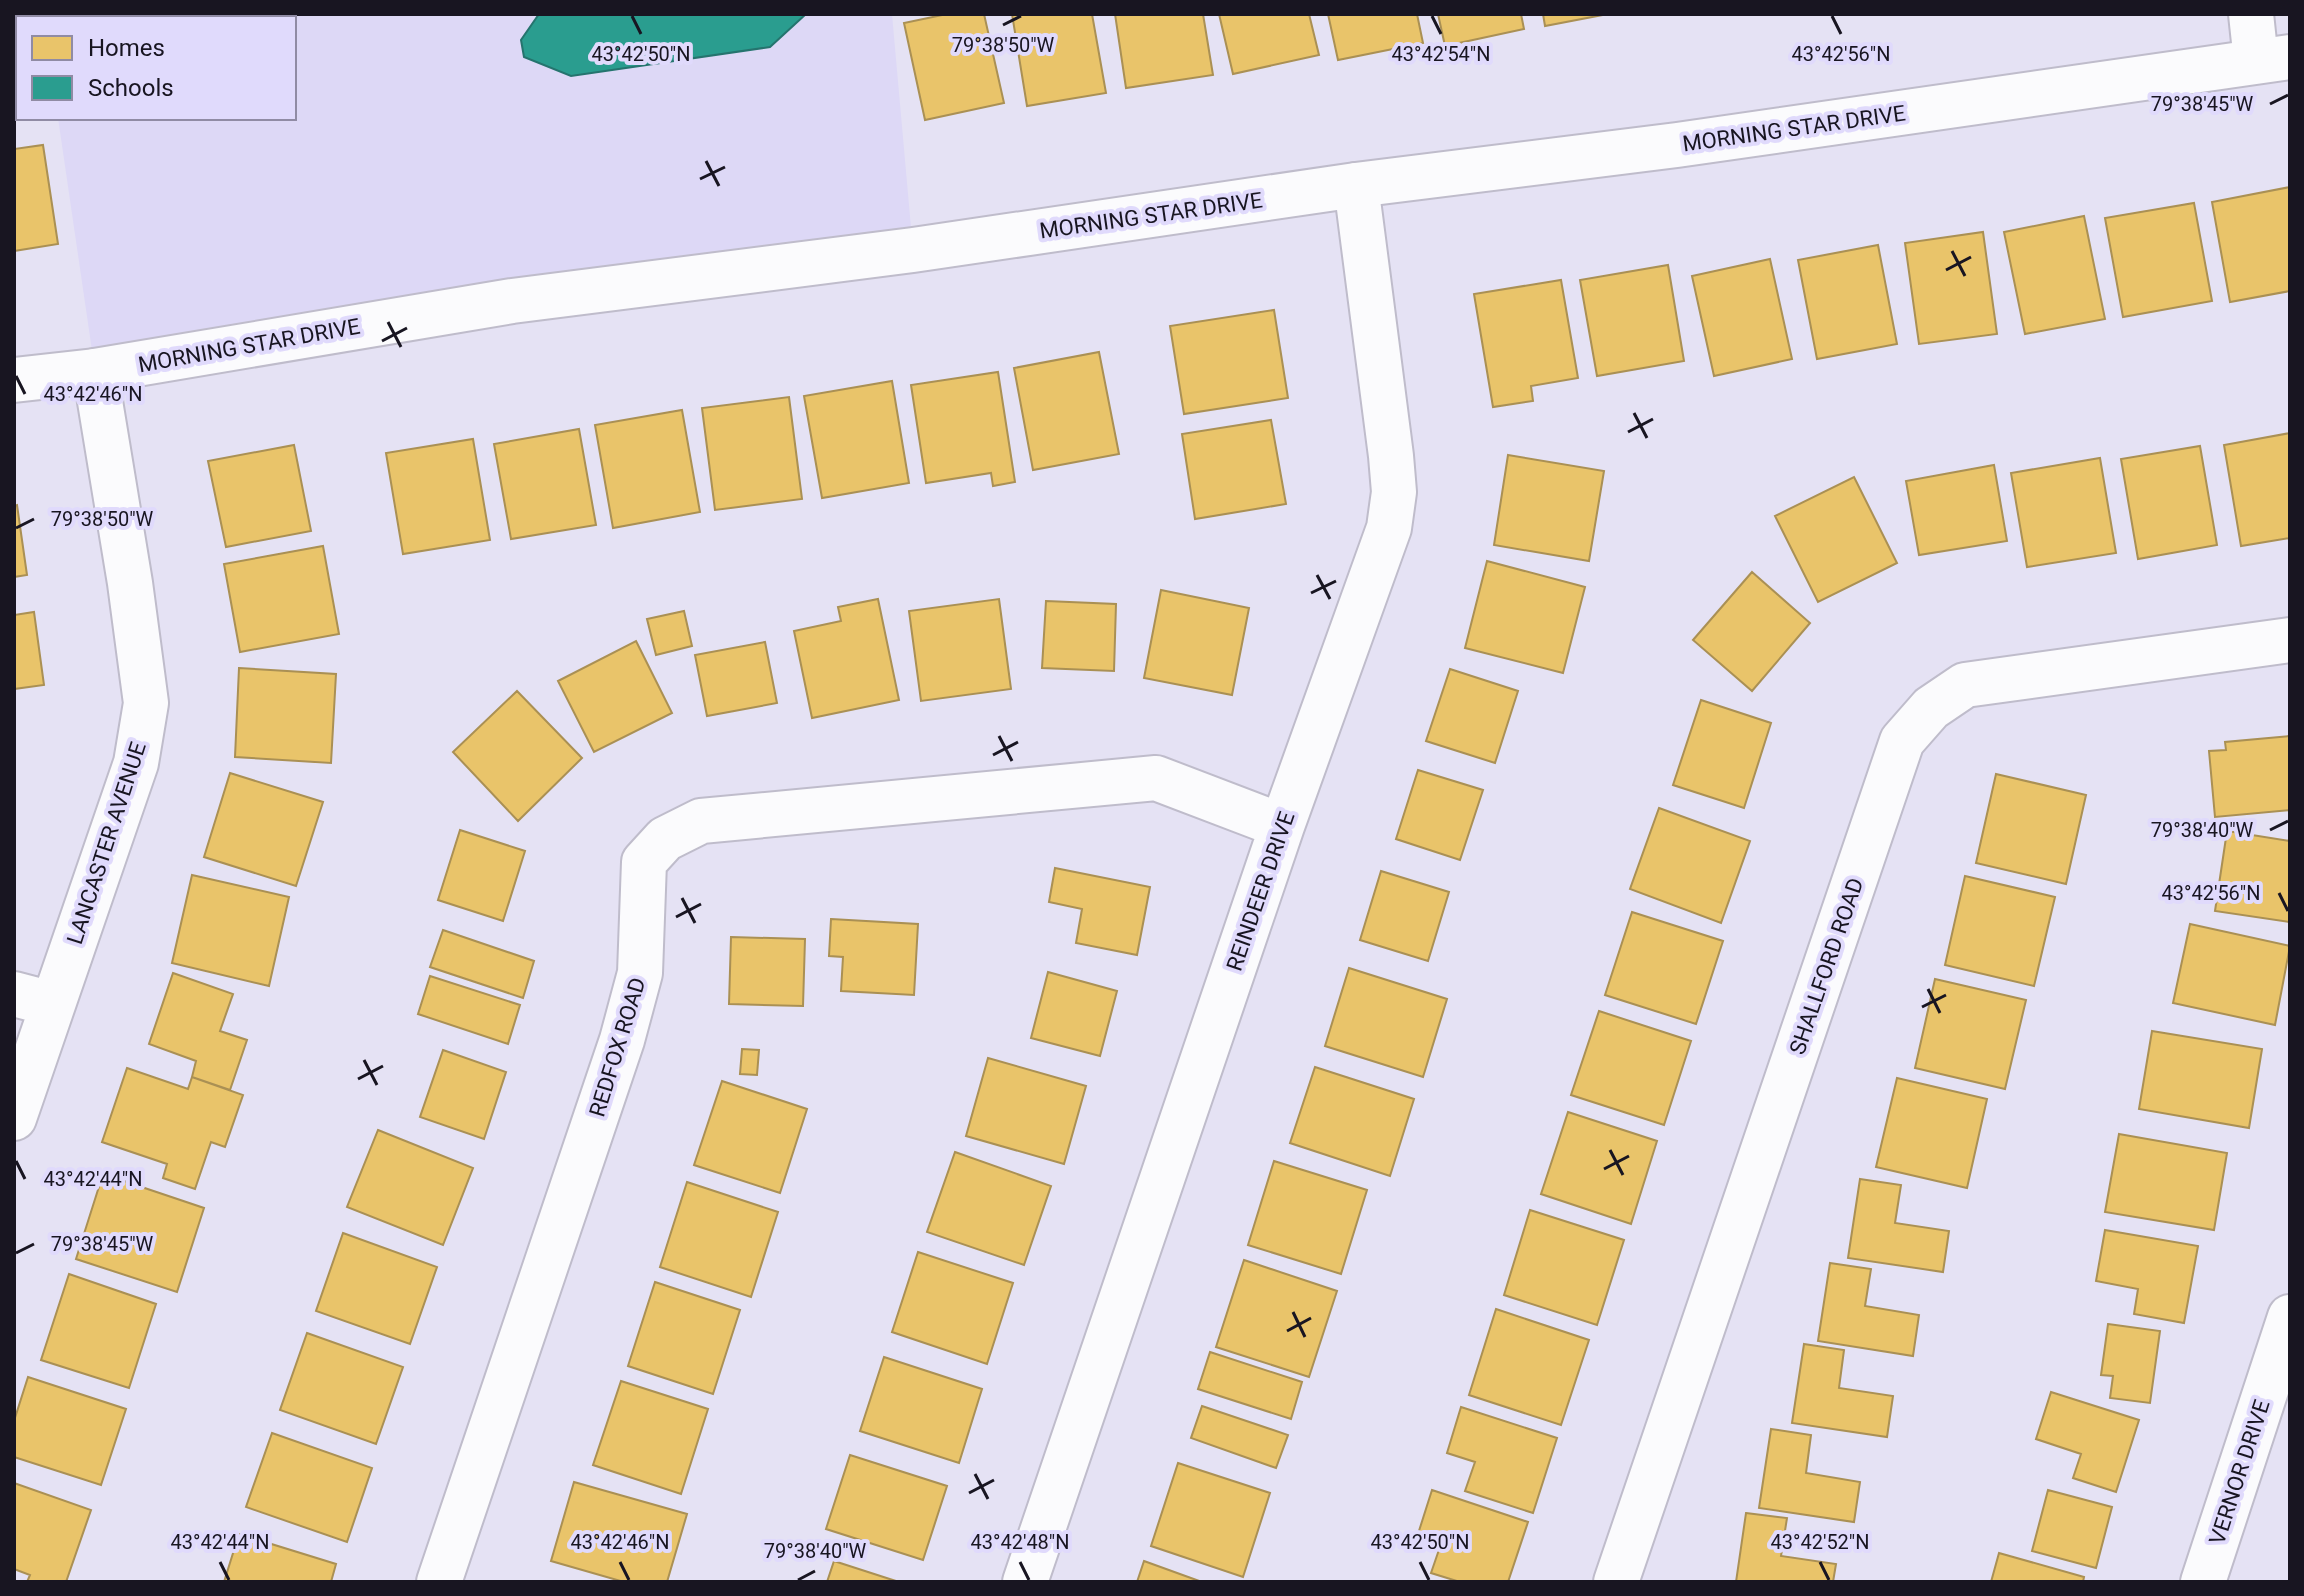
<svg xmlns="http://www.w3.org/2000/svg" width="2304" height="1596" font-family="Roboto,sans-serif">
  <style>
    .built { fill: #ddd8f6 }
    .homes { fill: #e9c46a; stroke: #aa9054; stroke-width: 2 }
    .schools { fill: #2a9d8f; stroke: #25746e; stroke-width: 2 }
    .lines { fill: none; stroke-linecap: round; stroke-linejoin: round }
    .street-casing { stroke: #bfbccb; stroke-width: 48 }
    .secondary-casing { stroke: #bfbccb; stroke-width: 48 }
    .street { stroke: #fbfbfd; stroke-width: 44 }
    .secondary { stroke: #fbfbfd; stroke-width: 44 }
    .ticks { fill: none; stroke: #181521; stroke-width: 3 }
    .labels { text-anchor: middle; stroke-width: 8; stroke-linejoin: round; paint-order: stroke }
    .street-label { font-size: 22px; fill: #181521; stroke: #e0dafc }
    .ticks-label { font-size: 20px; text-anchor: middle; fill: #181521; stroke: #e0dafc; stroke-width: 8; stroke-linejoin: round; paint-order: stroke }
  </style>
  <rect width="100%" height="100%" fill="#e5e2f4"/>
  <path class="built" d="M43,14h849l21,236 -818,121 -37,-253h236v-100h-250z"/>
  <path class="homes" d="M947,14h37l20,89 -79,17 -21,-97z
    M1012,14h80l14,79 -79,13z
    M1115,14h88l10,61 -87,13z
    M1219,14h90l10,41 -86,19z
    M1328,14h89l6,29 -85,17z
    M1438,14h83l3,15 -79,17z
    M1543,14h65l-63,12z
    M43,145l15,99 -44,7v-102z
    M2290,187v104l-60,11 -18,-100z
    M2194,203l18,98 -89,16 -18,-99z
    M2084,216l21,103 -80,15 -21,-102z
    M1983,232l14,102 -78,10 -14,-101z
    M1878,245l19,99 -80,15 -19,-99z
    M1770,259l22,100 -78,17 -22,-100z
    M1668,265l16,96 -87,15 -17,-96z
    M1561,280l17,98 -47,8 2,15 -40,6 -19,-113z
    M1274,310l14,88 -104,16 -14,-88z
    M1099,352l20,102 -86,16 -19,-102z
    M998,372l17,110 -22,4 -2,-13 -65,10 -15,-98z
    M892,381l17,102 -87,15 -18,-102z
    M789,397l13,102 -87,11 -13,-102z
    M682,410l18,102 -87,16 -18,-103z
    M1271,420l15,84 -91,15 -13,-85z
    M579,429l17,96 -85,14 -17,-95z
    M2290,433v105l-49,8 -17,-101z
    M473,439l17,101 -87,14 -17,-101z
    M294,445l17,86 -85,16 -18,-86z
    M2200,446l17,99 -79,14 -17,-100z
    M1508,455l96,16 -15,90 -95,-16z
    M2100,458l16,95 -89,14 -16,-94z
    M1994,465l13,76 -88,14 -13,-74z
    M1854,477l43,86 -79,39 -43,-86z
    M17,505l10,70 -13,2v-71z
    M323,546l16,88 -99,18 -16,-88z
    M1487,561l98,26 -22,86 -98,-25z
    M1752,572l58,51 -58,68 -59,-51z
    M1161,590l88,18 -17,87 -88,-17z
    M878,599l21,101 -87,18 -18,-87 47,-10 -3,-14z
    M999,599l12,90 -90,12 -12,-90z
    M1046,601l70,3 -2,67 -72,-3z
    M684,611l8,35 -36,9 -9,-36z
    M34,612l10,73 -30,4v-74z
    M636,641l36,72 -78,39 -36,-71z
    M765,642l12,61 -70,13 -12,-61z
    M239,668l97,6 -5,89 -96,-6z
    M1450,669l68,22 -23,72 -69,-22z
    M517,691l65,67 -64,63 -65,-69z
    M1701,700l70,23 -27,85 -71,-23z
    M2290,736v74l-75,7 -6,-66 17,-1 -1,-8z
    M1418,770l65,20 -23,70 -64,-21z
    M230,773l93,29 -27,84 -92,-29z
    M1996,774l90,21 -20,89 -90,-21z
    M1659,808l91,33 -29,82 -91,-34z
    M460,830l65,21 -22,70 -65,-21z
    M2227,831l63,10v81l-75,-11z
    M1055,868l95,19 -13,68 -61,-12 6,-34 -33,-7z
    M1381,871l68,21 -21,69 -68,-21z
    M192,875l97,22 -20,89 -97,-23z
    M1965,876l90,21 -21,89 -89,-21z
    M1632,912l91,29 -27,83 -91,-29z
    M831,919l87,5 -4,71 -73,-4 2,-34 -14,-1z
    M2190,924l100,22 -15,79 -102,-22z
    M443,930l91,31 -11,37 -93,-31z
    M731,937l74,2 -2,67 -74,-2z
    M1349,968l98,31 -24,78 -98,-31z
    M1048,972l69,19 -17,65 -69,-18z
    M173,973l60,21 -13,37 27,9 -17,50 -38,-13 4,-16 -47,-17z
    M430,976l90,29 -12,39 -90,-30z
    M1935,979l91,21 -21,89 -90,-21z
    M1599,1011l92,30 -27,84 -93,-30z
    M2152,1031l110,18 -13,79 -110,-19z
    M742,1049l17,1 -2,25 -17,-1z
    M443,1050l63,22 -22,67 -64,-22z
    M988,1058l98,28 -22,78 -98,-28z
    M1315,1067l99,32 -24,77 -100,-33z
    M127,1068l61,21 4,-12 51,18 -18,52 -14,-5 -16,47 -32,-11 4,-14 -65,-22z
    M1897,1078l90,21 -20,89 -91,-21z
    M722,1081l85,28 -27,84 -86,-28z
    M1568,1112l89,29 -26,83 -90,-30z
    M378,1130l95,38 -30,77 -96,-38z
    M2119,1134l108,19 -13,77 -109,-18z
    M955,1152l96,34 -27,79 -97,-33z
    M1274,1161l93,29 -26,84 -93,-29z
    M103,1174l101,34 -27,84 -101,-33z
    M1860,1179l41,6 -6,38 54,8 -6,41 -95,-14z
    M687,1182l91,30 -27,85 -91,-30z
    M1530,1210l94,30 -27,85 -93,-30z
    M2105,1230l93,16 -14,77 -50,-9 4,-25 -42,-8z
    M343,1233l94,34 -27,77 -94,-33z
    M918,1252l95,31 -26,81 -95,-32z
    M1244,1260l93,31 -28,86 -93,-30z
    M1830,1263l41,6 -6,37 54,9 -6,41 -95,-15z
    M69,1274l87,30 -27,84 -88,-28z
    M655,1282l85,28 -27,84 -85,-28z
    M1496,1309l93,31 -28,85 -92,-30z
    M2108,1324l52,7 -10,72 -40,-5 3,-22 -12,-1z
    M307,1333l96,34 -27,77 -96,-34z
    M1804,1344l40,6 -5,38 54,8 -6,41 -95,-14z
    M1210,1352l92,30 -11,37 -93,-30z
    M884,1357l98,32 -23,74 -99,-32z
    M28,1377l98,32 -25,76 -87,-28v-36z
    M621,1381l87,28 -27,85 -88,-29z
    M2051,1392l88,28 -23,72 -43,-14 8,-24 -45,-15z
    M1202,1406l86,29 -12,33 -85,-30z
    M1461,1407l96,31 -24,75 -68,-22 10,-29 -28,-9z
    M1771,1429l40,6 -5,38 54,9 -6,40 -95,-14z
    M272,1433l100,35 -25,74 -101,-35z
    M850,1455l97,31 -24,74 -97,-31z
    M1178,1463l92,30 -27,84 -92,-31z
    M574,1482l113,32 -20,68h-43l-73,-21z
    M14,1483l77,27 -25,72h-39l3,-7 -16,-6z
    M1432,1490l96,32 -20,60h-48l-29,-9 11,-32 -24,-7z
    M2048,1490l64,17 -16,61 -64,-17z
    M1746,1513l41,5 -6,38 55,8 -3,18h-97z
    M239,1534l97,30 -5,18h-107z
    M1999,1553l85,24 -1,5h-92z
    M834,1561l65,21h-72z
    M1144,1561l58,21h-65z"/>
  <path class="schools" d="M539,14h267l-36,33 -199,29 -47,-19 -3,-17z"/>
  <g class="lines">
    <g class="street-casing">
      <path id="street" d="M2251,14l5,47
        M14,994l38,10
        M14,1118l122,-355 10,-60 -16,-120 -35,-212
        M439,1582l183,-542 18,-67 4,-111 21,-23 36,-18 455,-43 126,48
        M1025,1582l257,-756 107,-298 5,-36 -3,-36 -35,-271
        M1616,1582l286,-841 29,-33 34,-23 325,-45
        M2203,1582l87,-265"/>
    </g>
    <g class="secondary-casing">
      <path id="secondary" d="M14,380l81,-9 417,-70 401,-51 443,-65 321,-40 613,-88"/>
    </g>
    <use href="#street" class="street"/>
    <use href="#secondary" class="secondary"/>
  </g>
  <path class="ticks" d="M632,16l9,18M1432,16l9,18M1832,16l9,18M1003,25l18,-9M2270,104l18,-9M706,161l13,25M700,179l25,-12M1952,251l13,25M1946,270l25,-13M388,322l13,25M382,341l25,-13M16,376l9,18M1634,413l13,25M1628,432l25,-13M16,528l18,-9M1317,575l13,24M1311,593l25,-12M999,736l13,25M993,755l25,-13M2270,830l18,-9M2279,893l9,18M682,898l13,25M676,917l25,-13M1928,989l12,24M1922,1007l24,-12M364,1060l13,25M358,1079l25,-13M1610,1150l13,25M16,1161l9,18M1604,1169l25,-13M16,1253l18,-9M1293,1312l12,25M1287,1331l24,-13M975,1474l13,25M969,1493l25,-13M220,1562l9,18M620,1562l9,18M1020,1562l9,18M1420,1562l9,18M1820,1562l9,18M798,1580l17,-9"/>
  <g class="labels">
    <g class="street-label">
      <text transform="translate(1794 128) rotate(-8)" y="8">MORNING STAR DRIVE</text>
      <text transform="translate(1151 215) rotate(-8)" y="8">MORNING STAR DRIVE</text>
      <text transform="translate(249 345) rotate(-10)" y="8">MORNING STAR DRIVE</text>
      <text transform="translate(106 843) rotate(-72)" y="8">LANCASTER AVENUE</text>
      <text transform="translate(1260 891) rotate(-71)" y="8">REINDEER DRIVE</text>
      <text transform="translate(1826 966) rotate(-71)" y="8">SHALLFORD ROAD</text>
      <text transform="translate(617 1047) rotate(-73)" y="8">REDFOX ROAD</text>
      <text transform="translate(2239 1472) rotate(-72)" y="8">VERNOR DRIVE</text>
    </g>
  </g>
  <g class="ticks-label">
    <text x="1003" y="52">79°38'50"W</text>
    <text x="641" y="61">43°42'50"N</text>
    <text x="1441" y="61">43°42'54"N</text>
    <text x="1841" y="61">43°42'56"N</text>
    <text x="2202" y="111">79°38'45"W</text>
    <text x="93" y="401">43°42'46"N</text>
    <text x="102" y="526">79°38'50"W</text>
    <text x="2202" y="837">79°38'40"W</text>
    <text x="2211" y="900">43°42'56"N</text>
    <text x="93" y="1186">43°42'44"N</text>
    <text x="102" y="1251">79°38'45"W</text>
    <text x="220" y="1549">43°42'44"N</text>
    <text x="620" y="1549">43°42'46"N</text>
    <text x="1020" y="1549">43°42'48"N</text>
    <text x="1420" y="1549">43°42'50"N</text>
    <text x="1820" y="1549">43°42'52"N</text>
    <text x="815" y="1558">79°38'40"W</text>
  </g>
  <rect width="2304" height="1596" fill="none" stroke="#181521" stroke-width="32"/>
  <rect x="16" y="16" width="280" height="104" fill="#e0dafc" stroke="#908ba4" stroke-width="2"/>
  <rect x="32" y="36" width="40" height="24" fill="#e9c46a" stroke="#908ba4" stroke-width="2"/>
  <text x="88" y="56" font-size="24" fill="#181521">Homes</text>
  <rect x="32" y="76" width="40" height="24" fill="#2a9d8f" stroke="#908ba4" stroke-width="2"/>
  <text x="88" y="96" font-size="24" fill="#181521">Schools</text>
</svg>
